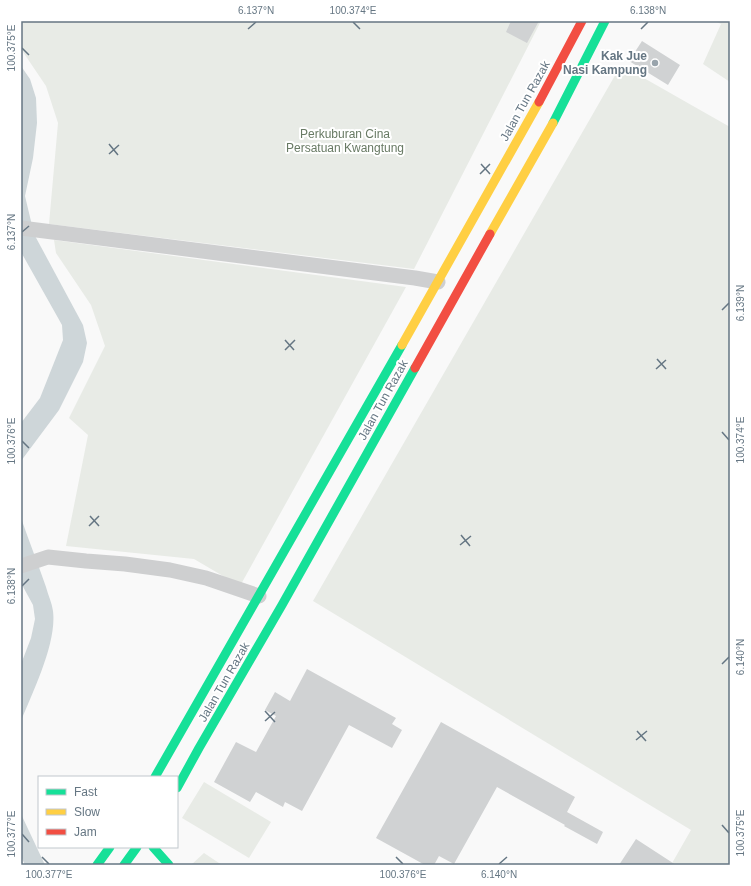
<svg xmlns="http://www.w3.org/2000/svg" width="751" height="886" font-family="Arial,sans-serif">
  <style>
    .green { fill: #e8ebe6 }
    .water { fill: #ced6d9 }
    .building { fill: #d0d2d3 }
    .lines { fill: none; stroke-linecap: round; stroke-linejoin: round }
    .street { stroke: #cecfd0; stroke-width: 15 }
    .fast { stroke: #16e098; stroke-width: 9 }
    .slow { stroke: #ffcf43; stroke-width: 9 }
    .jam { stroke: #f24e42; stroke-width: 9 }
    .ticks { fill: none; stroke: #657683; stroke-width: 1.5 }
    .poi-dot { fill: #99a4ac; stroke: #fff; stroke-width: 1.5 }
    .labels { text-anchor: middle; stroke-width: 4; stroke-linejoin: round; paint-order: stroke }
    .poi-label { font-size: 12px; font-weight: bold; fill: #657683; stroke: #fff; text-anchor: end }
    .street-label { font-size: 12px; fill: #657683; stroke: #fff }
    .park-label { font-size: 12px; fill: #687a64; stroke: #fff }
    .neatline { fill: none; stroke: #657683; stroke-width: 1.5 }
    .ticks-label { font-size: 10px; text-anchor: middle; fill: #657683 }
  </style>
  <rect width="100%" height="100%" fill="#f9f9f9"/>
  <path class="green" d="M21,21h520l-127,248 -365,-45 9,-101 -12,-37 -25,-37z
    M715,21h15v61l-27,-18 18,-40z
    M621,65l109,62v738h-59l20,-35 -378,-229z
    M54,240l352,47 -166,299 -46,-27 -128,-13 22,-111 -19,-17 36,-72 -14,-41 -35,-52z
    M204,782l67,40 -22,36 -67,-40z
    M204,853l18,12h-31z"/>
  <path class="water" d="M21,66l9,13 6,19 1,25 -4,35 -8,38 9,38 49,91 4,18 -4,19 -24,48 -38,51v-38l19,-25 23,-58 -1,-15 -41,-73v-114l1,-6 -1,-9z
    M21,518c8,23 17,46 25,69 2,8 6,16 7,24 4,32 -20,80 -32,110v4v-61l10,-26 4,-19 -2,-14 -12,-22z
    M21,814l24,51h-20l-4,-9z"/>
  <path class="building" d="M511,21h28l-12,22 -21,-11z
    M642,41l38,24 -12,20 -39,-24z
    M307,669l89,49 -4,6 10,6 -10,18 -43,-23 -47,86 -17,-9 -2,5 -27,-15 -6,10 -36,-20 22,-40 20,10 20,-36 -11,-6 10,-18 15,9z
    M441,722l134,75 -8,15 36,20 -6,12 -33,-18 1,-1 -68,-38 -43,77 -15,-8 -5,9h-9l-49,-27z
    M636,839l40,26h-57z"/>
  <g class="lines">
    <path class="street" d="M21,228l394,50 23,4
      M21,566l27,-9 38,4 39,3 45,6 36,8 53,18"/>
    <path class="fast" d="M553,123l52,-102
      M155,777l247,-432
      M177,788l22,-40 83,-143 133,-237
      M153,847l16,18
      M97,865l13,-18
      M124,865l13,-18"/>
    <path class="slow" d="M490,234l63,-111
      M402,345l137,-243"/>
    <path class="jam" d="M539,102l43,-81
      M415,368l75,-134"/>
  </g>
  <path class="ticks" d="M353,22l7,7M248,29l8,-7M641,29l7,-7M22,48l7,7M109,144l9,11M109,154l10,-9M481,164l9,10M480,174l10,-10M22,232l7,-6M722,310l7,-7M285,340l9,10M285,350l10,-10M657,359l9,10M656,369l10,-9M722,432l7,8M22,441l7,7M90,516l9,10M89,526l10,-10M461,535l9,11M460,545l11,-9M22,586l7,-7M722,664l7,-7M265,711l10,11M265,721l10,-9M637,731l9,10M636,740l11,-9M722,825l7,8M22,834l7,8M42,857l7,7M396,857l7,7M499,864l8,-7"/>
  <circle class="poi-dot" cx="655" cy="63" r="4"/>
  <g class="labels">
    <g class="poi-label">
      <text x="647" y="60">Kak Jue<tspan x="647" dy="14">Nasi Kampung</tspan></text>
    </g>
    <g class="street-label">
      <text transform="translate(525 101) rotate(-61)" y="4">Jalan Tun Razak</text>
      <text transform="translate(383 400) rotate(-61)" y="4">Jalan Tun Razak</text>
      <text transform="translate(224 682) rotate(-60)" y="4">Jalan Tun Razak</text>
    </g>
    <g class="park-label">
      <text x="345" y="138">Perkuburan Cina<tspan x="345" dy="14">Persatuan Kwangtung</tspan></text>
    </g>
  </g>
  <rect width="751" height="886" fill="none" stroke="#ffffff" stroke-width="44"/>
  <rect x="38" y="776" width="140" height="72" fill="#ffffff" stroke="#c1c8cd"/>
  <rect x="46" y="789" width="20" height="6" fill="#16e098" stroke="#c1c8cd"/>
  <text x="74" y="796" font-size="12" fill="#657683">Fast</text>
  <rect x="46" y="809" width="20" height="6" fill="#ffcf43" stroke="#c1c8cd"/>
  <text x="74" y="816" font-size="12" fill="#657683">Slow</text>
  <rect x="46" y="829" width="20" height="6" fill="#f24e42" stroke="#c1c8cd"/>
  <text x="74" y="836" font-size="12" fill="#657683">Jam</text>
  <rect x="22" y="22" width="707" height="842" class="neatline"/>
  <g class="ticks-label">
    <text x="256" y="14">6.137°N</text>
    <text x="353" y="14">100.374°E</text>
    <text x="648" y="14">6.138°N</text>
    <text transform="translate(11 48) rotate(-90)" y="4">100.375°E</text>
    <text transform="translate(11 232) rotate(-90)" y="4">6.137°N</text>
    <text transform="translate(740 303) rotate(-90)" y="4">6.139°N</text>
    <text transform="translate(740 440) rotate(-90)" y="4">100.374°E</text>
    <text transform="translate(11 441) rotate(-90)" y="4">100.376°E</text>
    <text transform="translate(11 586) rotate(-90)" y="4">6.138°N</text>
    <text transform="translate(740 657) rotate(-90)" y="4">6.140°N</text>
    <text transform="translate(740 833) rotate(-90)" y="4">100.375°E</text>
    <text transform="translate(11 834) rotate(-90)" y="4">100.377°E</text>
    <text x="49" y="878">100.377°E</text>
    <text x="403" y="878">100.376°E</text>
    <text x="499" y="878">6.140°N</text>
  </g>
</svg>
